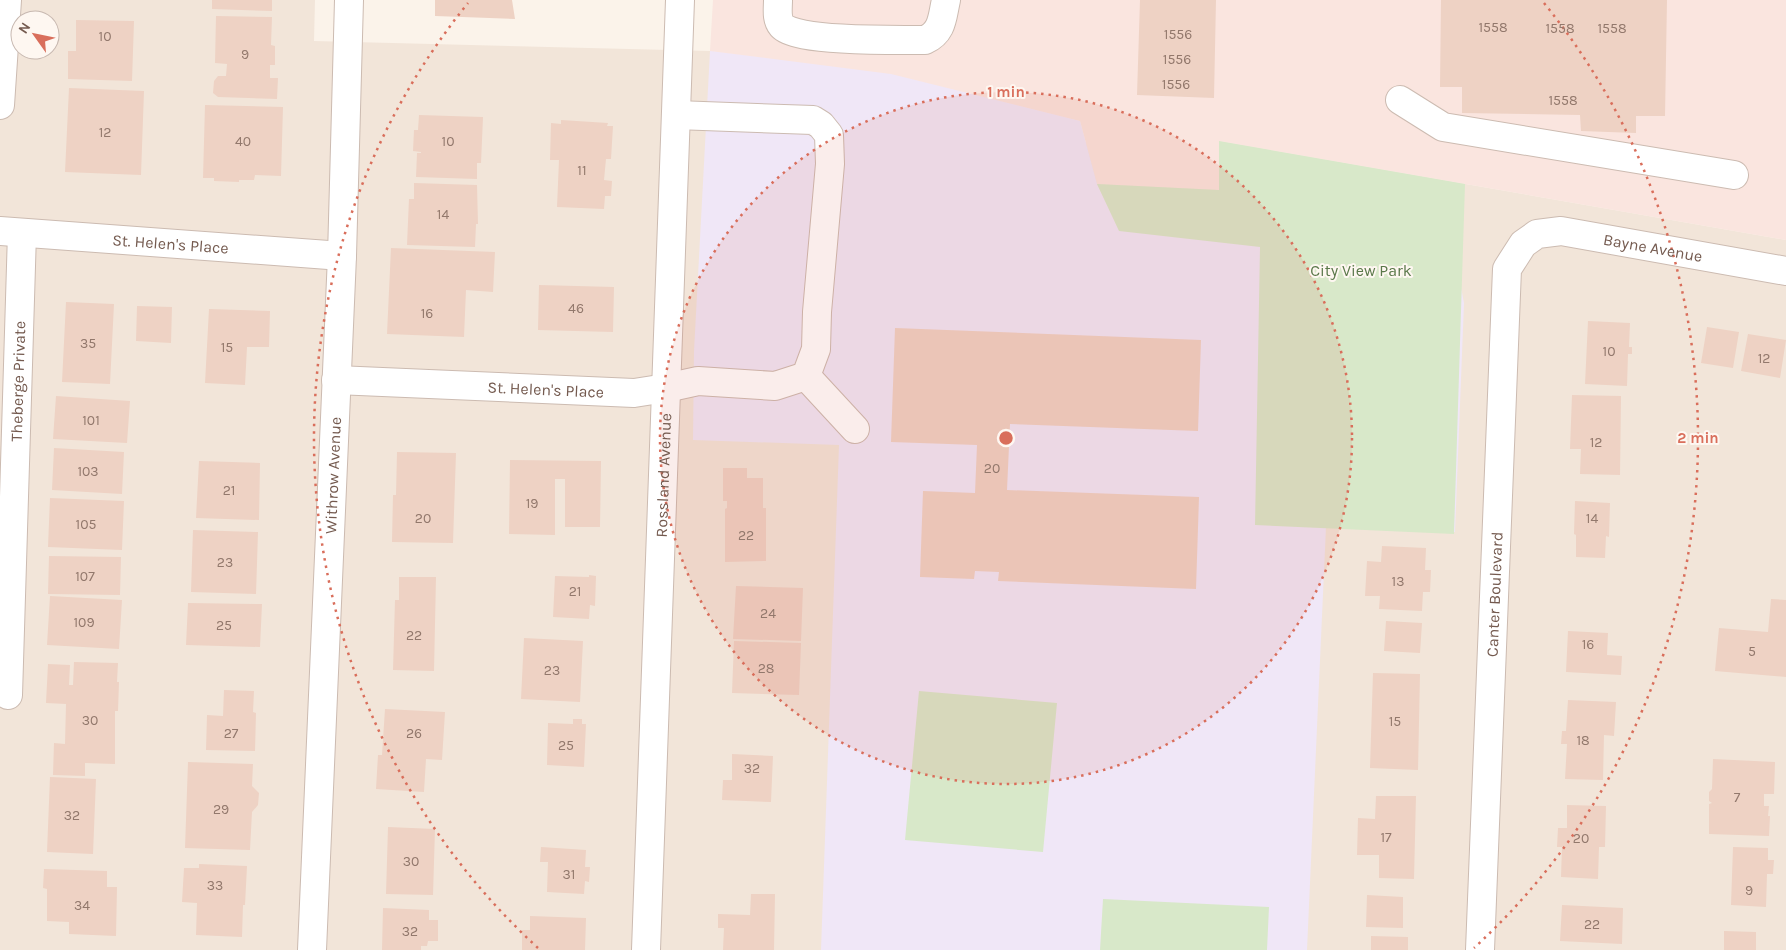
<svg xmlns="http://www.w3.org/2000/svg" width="1786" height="950" font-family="Karla,sans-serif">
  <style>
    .residential { fill: #f2e5d9; fill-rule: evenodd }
    .commercial { fill: #fae5df }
    .education { fill: #f0e7f7 }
    .green { fill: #d8e8c9 }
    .building { fill: #eed2c4 }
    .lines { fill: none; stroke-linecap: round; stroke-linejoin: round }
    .minor-casing { stroke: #ccbbb1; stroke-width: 30 }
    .minor { stroke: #fff; stroke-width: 28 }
    .ring { fill: none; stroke: #d96e5b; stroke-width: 2.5; stroke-dasharray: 2.5 5 }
    .labels { text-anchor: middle; stroke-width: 4; stroke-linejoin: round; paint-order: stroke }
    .number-label { font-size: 14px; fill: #92786c }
    .street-label { font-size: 16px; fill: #745a4f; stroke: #fef7f1 }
    .park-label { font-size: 16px; fill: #5a7849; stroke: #fef7f1 }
    .centre { fill: #d96e5b; stroke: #fef7f1; stroke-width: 2.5 }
    .ring-label { font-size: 15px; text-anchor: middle; font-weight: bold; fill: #d96e5b; stroke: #fef7f1; stroke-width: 4; stroke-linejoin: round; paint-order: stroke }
  </style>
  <rect width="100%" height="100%" fill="#fbf3ea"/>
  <path class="residential" d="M0,0h315l-1,41 396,10 181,23 328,116v-49l567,99v710h-1786zM20,20h30v30h-30z"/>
  <path class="commercial" d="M713,0h1073v240l-567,-99v49l-122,-6 -17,-63 -370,-70z"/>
  <path class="education" d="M710,51l181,23 189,47 17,63 23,46 140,14 200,38 4,21 -9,229 -129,-5 -19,423h-486l18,-505 -146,-5 1,-89z"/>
  <path class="green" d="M1219,141l246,43 -11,350 -199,-9 5,-278 -141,-16 -22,-47 122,6z
    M919,691l138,12 -14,149 -138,-12z
    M1103,899l166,8 -2,43h-167z"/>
  <path class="building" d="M212,0h60v11l-60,-2z
    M435,0h77l3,19 -80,-3z
    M1140,0h76l-2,98 -77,-3z
    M1441,0h226l-2,116h-29v17l-55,-2 -1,-16 -118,-2v-26h-22z
    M216,16l56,1 -1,28 4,1v19h-5v13h8l-1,21 -59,-2 -5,-4 1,-12 4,-5h8l1,-12 -12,-1z
    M76,20l58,1 -2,60 -64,-2v-28h8z
    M69,88l75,3 -3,84 -76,-3z
    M205,105l78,2 -2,69 -26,-1 -1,5h-15v2l-25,-1v-3h-11z
    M419,115l64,2 -2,46h-4v16l-61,-2 1,-24h4v-1l-8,-1 1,-21h4z
    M561,120l47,3 -1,3h6l-2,33h-5l-2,21 8,1 -1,15h-6l-1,13 -47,-2 2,-47h-9l1,-37 10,1z
    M414,183l63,2 1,39h-2l-1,23 -68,-2 2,-46h5z
    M391,248l104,4 -2,40 -27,-2 -2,47 -77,-3z
    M539,285l75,2 -1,45 -75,-2z
    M66,302l48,2 -4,80 -48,-2z
    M137,306l35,1 -1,36 -35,-2z
    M209,309l61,2 -1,36h-22l-2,38 -40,-2z
    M1588,321l42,2 -1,24h3v7h-4l-1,32 -42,-2z
    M1707,327l32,5 -6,36 -32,-5z
    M895,328l306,12 -3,91 -188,-7 -3,66 192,7 -3,92 -198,-8 1,-9 -24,-1 -1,8 -54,-2 3,-86 52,2 2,-48 -86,-3z
    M1748,334l38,6 -6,38 -39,-7z
    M1572,395l49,1 -1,79 -40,-1 1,-25h-11z
    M56,396l74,5 -3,42 -74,-4z
    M54,448l70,4 -2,42 -70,-4z
    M397,452l59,1 -3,90 -61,-1 1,-47h3z
    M510,460l91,1 -1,66h-35v-48h-10v56l-46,-1z
    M199,461l61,2 -1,57 -63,-2z
    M723,468h24v10h16v30h3v53l-41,1v-53l2,-1v-7h-4z
    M50,498l74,3 -2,49 -74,-3z
    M1575,501l35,2 -1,34 -3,-1 -1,22 -29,-1v-22l-2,-1z
    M193,530l65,2 -2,62 -65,-2z
    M1382,546l44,2 -1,22h6l-1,22h-7l-1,19 -43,-2 1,-13h-15l2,-35 14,1z
    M49,556l72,1 -1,38 -72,-1z
    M589,575l7,1 -1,30 -5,-1 -1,14 -36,-2 2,-41 34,1z
    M399,577h37l-2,94 -41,-1 2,-70h4z
    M736,586l67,2 -2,53 -68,-2z
    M50,596l72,4 -3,49 -72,-4z
    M1771,599l15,1v77l-71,-6 4,-43 49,4z
    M188,603l74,1 -2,43 -74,-2z
    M1386,621l36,2 -2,30 -36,-2z
    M1568,631l40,2 -1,22 15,1 -1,19 -55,-3z
    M524,638l59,3 -3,61 -59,-3z
    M734,641l67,2 -2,52 -67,-2z
    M74,662l44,1 -1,19h2l-1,29h-3v53l-30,-1v13l-32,-1 1,-32 11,1 1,-40 -20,-1 2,-39 22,1 -1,20h4z
    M1373,673l47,1 -2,96 -48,-2z
    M224,690l30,1 -1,21 3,1 -1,38 -49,-1 1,-35 16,1z
    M1568,700l48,2 -2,34 -10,-1 -1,45 -38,-1 2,-35h-6l1,-13h4z
    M385,709l60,3 -3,48 -16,-1 -2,33 -48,-3 2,-34h4z
    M573,719h9v5h4l-2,43 -37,-2 1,-42 25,1z
    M732,754l41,2 -2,46 -49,-2 1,-20h9z
    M1713,759l62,3 -1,32h-10v12h5l-1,10h2l-1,20 -60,-2v-30l3,-1 -3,-2v-9l3,-3z
    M188,762l65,2 -1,22 7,7 -1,12 -6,7 -2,38 -65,-2z
    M50,777l46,2 -3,75 -46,-2z
    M1376,796h40l-2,83 -35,-1v-23h-22l1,-37 17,1z
    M1567,805l39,1 -1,41h-6l-1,32 -37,-2 1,-30h-5l1,-19h9z
    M388,827l47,2 -2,66 -47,-1z
    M541,847l45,3 -1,17h5l-1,15 -4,-1 -1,13 -37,-2 1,-30h-8z
    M1733,847l35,1v12h6l-1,14h-6l-1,33 -35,-2z
    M199,864l48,2 -2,39h-2l-1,32 -46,-2 1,-32 -15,-1 2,-34h15z
    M44,869l63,2v16h10l-1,49 -47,-2v-12l-22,-1v-32l-4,-1z
    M751,894h24l-1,56h-51l1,-22h-6v-14l32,1z
    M1367,895l36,2v31l-37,-1z
    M1562,905l61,3 -1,36 -62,-3z
    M383,908l46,2v10h9v21h-10l-1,5h-6v4h-39z
    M530,916l56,2 -1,32h-63v-20h8z
    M1724,931l32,1v18h-32z
    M1371,936l37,1v13h-37z"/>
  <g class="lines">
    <g class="minor-casing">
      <g id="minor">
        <path d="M778,0c0,9 -2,19 4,26 14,16 118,14 143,14 18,-8 17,-23 21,-40"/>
        <path d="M1400,100l43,27 291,48"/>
        <path d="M0,105l7,-105"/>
        <path id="s1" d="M0,231l342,25"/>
        <path d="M806,376l49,53"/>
        <path id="s2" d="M336,380l298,13 32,-5 32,-7 77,5 31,-10 10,-27 1,-37 13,-148 -1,-29 -8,-10 -8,-5 -137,-5"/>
        <path id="s3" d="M8,695l14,-462"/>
        <path id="s4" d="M312,950l30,-694 7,-256"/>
        <path id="s5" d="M646,950l34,-950"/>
        <path id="s6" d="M1480,950l27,-681 16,-25 14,-10 24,-3 225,40"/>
      </g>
    </g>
    <use href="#minor" class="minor"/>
  </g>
  <circle cx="1006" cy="438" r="346" fill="#d96e5b" fill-opacity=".12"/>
  <g class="ring">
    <circle cx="1006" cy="438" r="346"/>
    <path d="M538 948A692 692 0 0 1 468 3M1544 3A692 692 0 0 1 1474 948"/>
  </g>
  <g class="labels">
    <g class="number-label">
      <text x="1493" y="32">1558</text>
      <text x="1560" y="33">1558</text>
      <text x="1612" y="33">1558</text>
      <text x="1178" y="39">1556</text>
      <text x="105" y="41">10</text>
      <text x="245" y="59">9</text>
      <text x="1177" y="64">1556</text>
      <text x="1176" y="89">1556</text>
      <text x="1563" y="105">1558</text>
      <text x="105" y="137">12</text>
      <text x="243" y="146">40</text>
      <text x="448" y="146">10</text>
      <text x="582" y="175">11</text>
      <text x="443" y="219">14</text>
      <text x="576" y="313">46</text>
      <text x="427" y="318">16</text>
      <text x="88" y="348">35</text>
      <text x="227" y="352">15</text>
      <text x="1609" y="356">10</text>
      <text x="1764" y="363">12</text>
      <text x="91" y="425">101</text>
      <text x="1596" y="447">12</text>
      <text x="992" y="473">20</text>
      <text x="88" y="476">103</text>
      <text x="229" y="495">21</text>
      <text x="532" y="508">19</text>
      <text x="423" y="523">20</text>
      <text x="1592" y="523">14</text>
      <text x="86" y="529">105</text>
      <text x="746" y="540">22</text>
      <text x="225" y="567">23</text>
      <text x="85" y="581">107</text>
      <text x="1398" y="586">13</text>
      <text x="575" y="596">21</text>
      <text x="768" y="618">24</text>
      <text x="84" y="627">109</text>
      <text x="224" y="630">25</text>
      <text x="414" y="640">22</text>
      <text x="1588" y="649">16</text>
      <text x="1752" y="656">5</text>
      <text x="766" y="673">28</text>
      <text x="552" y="675">23</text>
      <text x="90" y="725">30</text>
      <text x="1395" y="726">15</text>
      <text x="231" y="738">27</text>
      <text x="414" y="738">26</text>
      <text x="1583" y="745">18</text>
      <text x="566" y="750">25</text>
      <text x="752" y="773">32</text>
      <text x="1737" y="802">7</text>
      <text x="221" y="814">29</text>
      <text x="72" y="820">32</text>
      <text x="1386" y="842">17</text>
      <text x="1581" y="843">20</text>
      <text x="411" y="866">30</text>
      <text x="569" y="879">31</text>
      <text x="215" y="890">33</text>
      <text x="1749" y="895">9</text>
      <text x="82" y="910">34</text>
      <text x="1592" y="929">22</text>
      <text x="410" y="936">32</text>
    </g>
    <g class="street-label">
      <text dy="6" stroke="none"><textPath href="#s1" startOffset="171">St. Helen's Place</textPath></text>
      <text dy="6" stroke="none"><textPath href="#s6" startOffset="846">Bayne Avenue</textPath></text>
      <text dy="6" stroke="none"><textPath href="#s3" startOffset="314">Theberge Private</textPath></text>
      <text dy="6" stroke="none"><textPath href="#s2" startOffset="210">St. Helen's Place</textPath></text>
      <text dy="6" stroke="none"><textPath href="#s4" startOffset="475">Withrow Avenue</textPath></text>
      <text dy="6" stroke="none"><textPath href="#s5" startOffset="475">Rossland Avenue</textPath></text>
      <text dy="6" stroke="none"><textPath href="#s6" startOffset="356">Canter Boulevard</textPath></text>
    </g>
    <g class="park-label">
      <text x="1361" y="276">City View Park</text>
    </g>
  </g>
  <circle cx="1006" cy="438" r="8" class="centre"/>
  <g class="ring-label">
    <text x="1006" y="97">1 min</text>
    <text x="1698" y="443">2 min</text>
  </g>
  <g transform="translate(35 35) rotate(303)"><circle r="24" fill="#fef7f1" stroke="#c7b8b0"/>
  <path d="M0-4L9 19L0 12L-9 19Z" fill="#d96e5b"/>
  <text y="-8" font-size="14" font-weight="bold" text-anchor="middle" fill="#745a4f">N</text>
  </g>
</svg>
